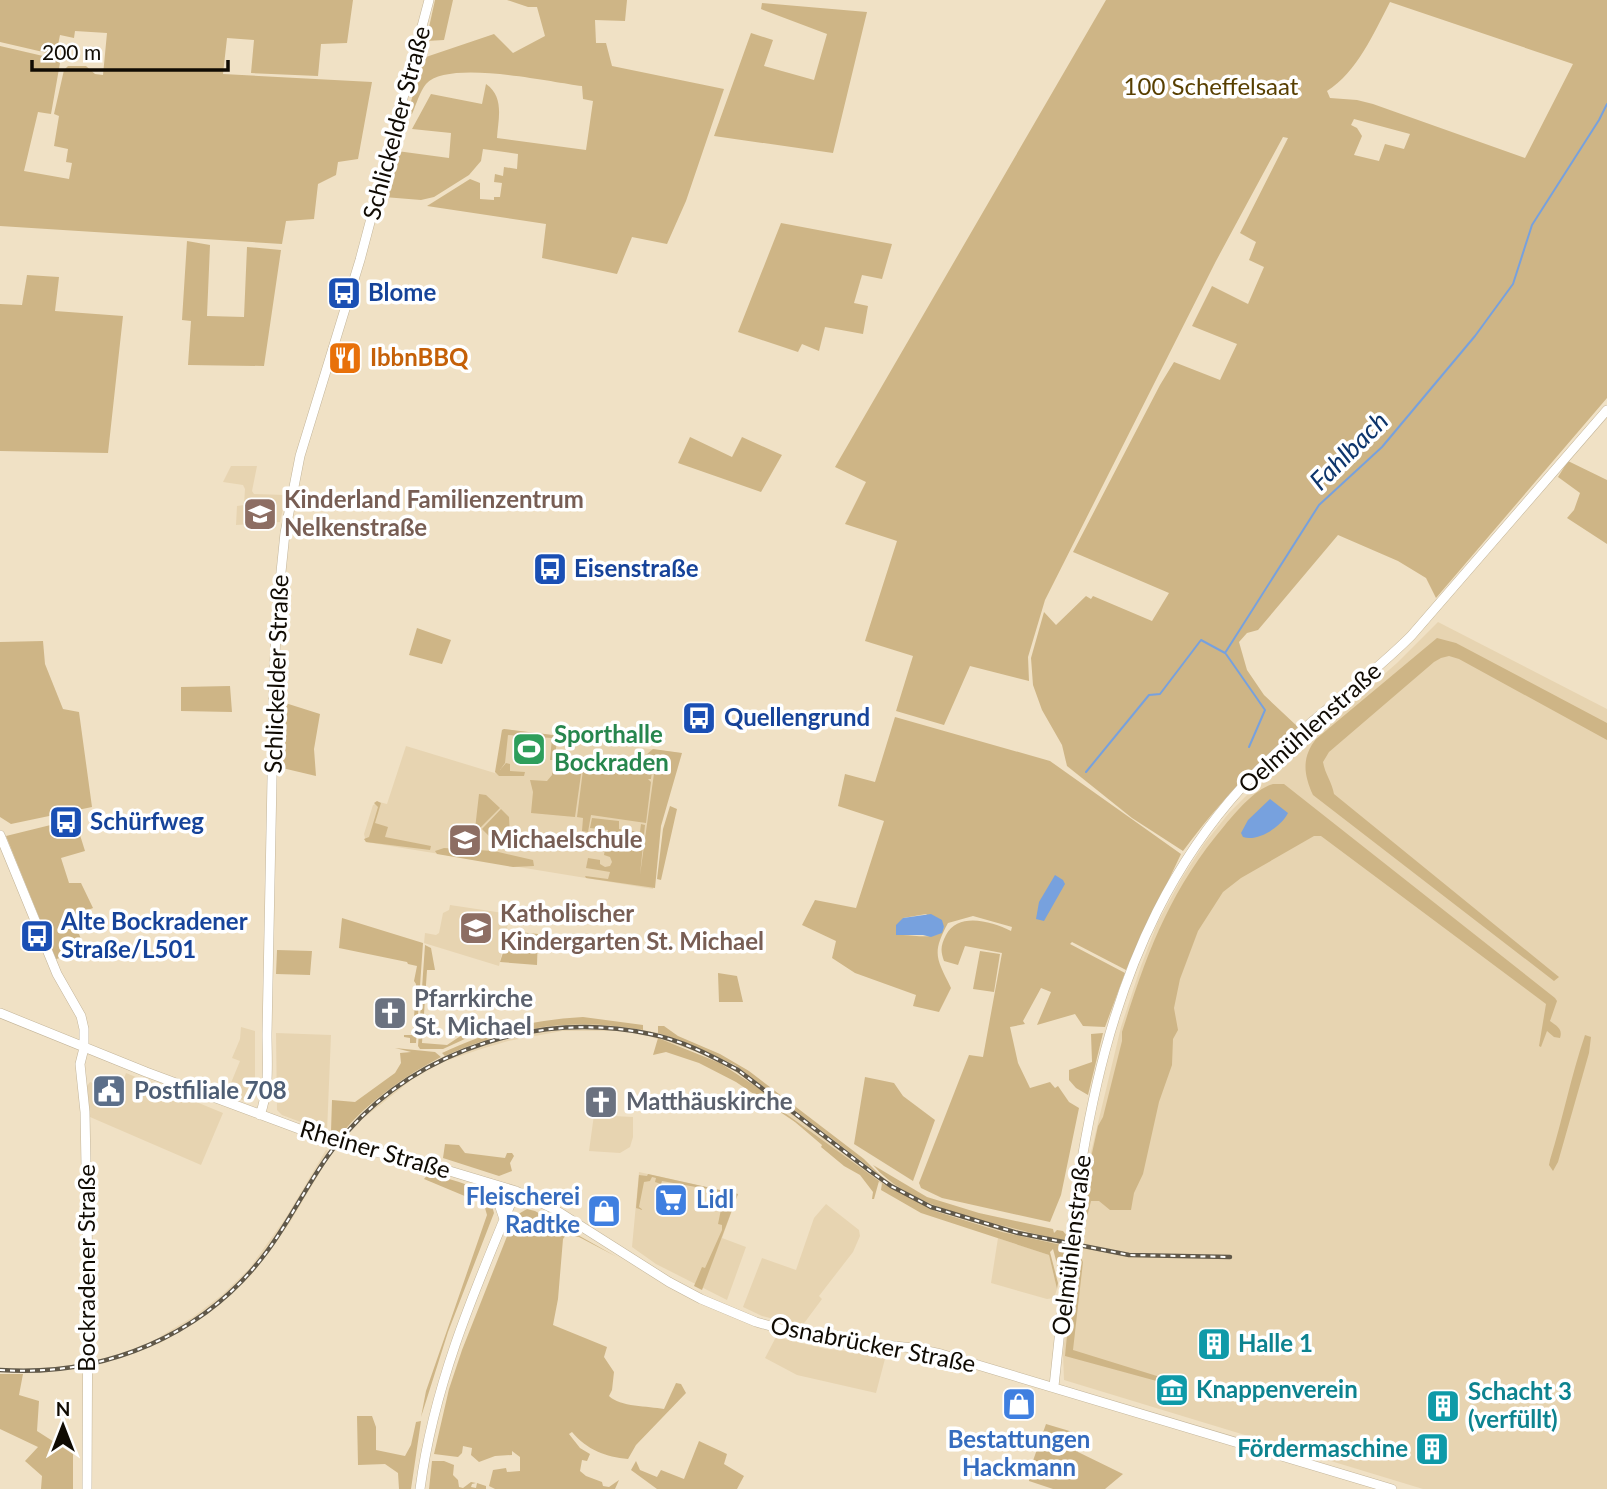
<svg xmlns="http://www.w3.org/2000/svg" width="1607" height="1489" font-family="Lato,sans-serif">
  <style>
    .built { fill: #e7d4b1 }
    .green { fill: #ceb586; fill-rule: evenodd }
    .water { fill: #77a1de }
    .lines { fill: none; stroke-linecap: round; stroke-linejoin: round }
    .stream { stroke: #77a1de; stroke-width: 2 }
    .secondary-casing { stroke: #c3b59a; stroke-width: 10 }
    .secondary { stroke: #fff; stroke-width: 9 }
    .rail-casing { stroke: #605849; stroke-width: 4.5 }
    .rail { stroke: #fff; stroke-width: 2; stroke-dasharray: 5; stroke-linecap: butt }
    .labels { text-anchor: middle; stroke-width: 7; stroke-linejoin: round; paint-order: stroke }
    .park-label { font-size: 24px; fill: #583f01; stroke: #fff }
    .street-label { font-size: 24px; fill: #100b03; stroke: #fff }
    .transit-label { font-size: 24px; font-weight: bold; fill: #164399; stroke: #fff; text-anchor: start }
    .food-label { font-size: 24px; font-weight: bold; fill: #c56008; stroke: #fff; text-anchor: start }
    .education-label { font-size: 24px; font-weight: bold; fill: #785e54; stroke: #fff; text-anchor: start }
    .leisure-label { font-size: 24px; font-weight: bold; fill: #27864d; stroke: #fff; text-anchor: start }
    .worship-label { font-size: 24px; font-weight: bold; fill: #5b616d; stroke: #fff; text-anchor: start }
    .service-label { font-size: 24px; font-weight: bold; fill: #4e5e75; stroke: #fff; text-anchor: start }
    .shop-label { font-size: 24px; font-weight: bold; fill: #366cbe; stroke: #fff; text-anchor: end }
    .culture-label { font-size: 24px; font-weight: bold; fill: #0d838f; stroke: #fff; text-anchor: start }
    .water-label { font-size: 26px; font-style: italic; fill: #0d356c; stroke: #fff }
  </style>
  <rect width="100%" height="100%" fill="#f0e1c5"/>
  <path class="built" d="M231,466h26l-5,25 2,3 32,1 -6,27 -44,3 1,-19 7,-1 1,-16 -2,-4 -20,-3z
    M1438,622l169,87v780h-184l-359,-109 -1,-27 17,-155 41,-171 20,-61 17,-44 24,-44 22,-34 25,-31 29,-29 139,-121z
    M504,729l176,24 -20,73 -7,63 -287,-47 -2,-8 9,-29 6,-3 8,2 19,-58 92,28 4,-44z
    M450,905l60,9 -11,52 -75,-23 1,-10 11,2 3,-2 4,-20 6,-3z
    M589,1024l41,3 28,6 26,9 39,17 40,26 99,79 41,26 51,21 50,15 62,15v5l-64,-14 -80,-26 -47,-26 -68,-49 -30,-23 -5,-11 -38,-26 -33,-18 -59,-19 -24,-3h-56l-54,10 -30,9 -35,12 -29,16 -58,46 -10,12 -5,-2 41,-40 28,-19 35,-19 43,-17 40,-11z
    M241,1027l14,4v58l-3,8 -6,4 -20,-6 14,-34 -8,-3 8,-19z
    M276,1033l55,2 -4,97 -45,-17 -5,-5z
    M126,1073l97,40 -22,52 -111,-48 -3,-31 3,-4 29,10z
    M594,1115l39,2v20l-3,10 -10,6 -31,-2z
    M326,1150l6,2 -43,72 -37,50 -44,40 -51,31 4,-9 32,-19 29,-22 27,-26 36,-50z
    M639,1172l99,22 -16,44 24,9 -19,53 -71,-36 -24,-17z
    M826,1204l33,26 1,6 -7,16 -34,44 3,3 -20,27 -40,-10 -19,-9 19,-49 34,12 18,-52z
    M998,1238l51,17 8,34 -3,9 -7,1 -56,-16z
    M776,1337l50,12 60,6 -10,38 -79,-18 -32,-17z"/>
  <path class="green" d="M0,0h353l-6,43 -26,1 -3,32 -67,-3 3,-33 -27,-2 -4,36 149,8 -14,77 -20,3 -2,13 -18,9 -4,35 -28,2 -4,23 -282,-18v-180l56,13 4,4 -9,51 -13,-2 -14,59 45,8 3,-16 -6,-1 2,-13 -14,-3 5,-30 -5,-2 10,-44 4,-4h18l9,8 8,1 4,-42 -32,-2 -1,7 -14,-3 -4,20 -56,-13z
    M435,0h18l-9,40 -18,1z
    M507,0h120l-2,21 -30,-1 1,23h10l6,23 112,23 -38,112 -19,43 -35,-7 -15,37 -75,-16 4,-34 -119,-18 43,-27 10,4v16l14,1v-3h6l2,-14 -8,-1 1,-8 8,2 1,-9 13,2 1,-15 -35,-5 -2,12 -12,14 -35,22 -13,3 -37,-3 13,-46 52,7 2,-25 -39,-4 19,-35 51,10 4,-20c19,13 12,36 11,54l89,12 7,-49 -10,-2 -1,-13c-32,-4 -134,-27 -156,-2 -6,7 -10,21 -14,30l-5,2 16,-58 71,-24 19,19 32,-17 -8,-29h-9z
    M1106,0h501v398l-171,200 -10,-20 -28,-17 -60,-26 -80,95 -11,3 -8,9 8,28 17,25 34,32c-45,39 -79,76 -115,124l-51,-33 -65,-52 -5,-21 -20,-35 -9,-25 -2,-27 13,-46 12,13 30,-29 5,3 2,-3 59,25 17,-28 -96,-41 87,-167 14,-23 46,18 17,-36 -45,-18 20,-40 36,18 16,-37 -15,-7 7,-18 -16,-9 48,-95 -5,-1 -67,124 -171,339 -17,57 1,24 -59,-15 -26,59 -48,-14 17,-55 -48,-15 32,-100 -52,-17 21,-42 -31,-15zM1390,2l183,62 -48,94 -152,-54 -16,-4 -27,-2 -3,-7c30,-19 47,-58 63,-89zM1354,119l56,15 -6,15 -19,-5 -6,17 -25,-6 8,-19 -5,-8 -6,-3z
    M762,3l105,9 -34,141 -119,-17 37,-103 22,7 -9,26 50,14 13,-46 -66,-25z
    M781,223l111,21 -10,35 -20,-4 -8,28 14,3 -5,28 -38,-7 -6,24 -17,-7 -4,8 -60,-20z
    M187,241l23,4 -3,71 37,1 3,-70 34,3 -17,116 -76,-1 3,-44 -9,-1z
    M27,275l32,2 -4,34 68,5 -15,137 -108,-2v-147l22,1z
    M690,437l42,20 10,-20 40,18 -21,37 -83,-29z
    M1568,461l39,19v64l-40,-26 7,-8 6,-17 -22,-16z
    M417,628l34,12 -9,24 -33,-9z
    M1437,638l19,5 151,80v17l-148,-81 -10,-3 -8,2 -7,4 -105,90 -6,10c2,12 9,20 11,32l225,183 -5,4 -241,-186c-9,-20 -12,-37 3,-56z
    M43,641l2,23 18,45 16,3 13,95 -81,17 -11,-7v-175z
    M230,686l2,26 -51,-1v-24z
    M279,701l41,13 -6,35 2,27 -38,-9z
    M895,717l155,44 131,93 -55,116 -54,-28 -2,2 55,29 -20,54 -22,-1 -8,-12 -38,11 14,-33 -10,-4 -18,33 2,3 -15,3 8,36 12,25 20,-6 5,6 3,-2 11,16 10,6 -18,87 -11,27 -108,-24 -21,-10 -2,-5 50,-128 14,2 19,-104 -37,-7 -7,19 -14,-4c-4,-11 -3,-16 2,-26 12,-23 45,-14 65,-4l1,-4 -39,-11 -25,7c-17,31 -11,36 3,65l-12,24 -26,-6 3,-11 -61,-22 -23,-15 4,-17 -34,-16 13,-25 41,8 28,-87 -46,-15 7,-32 30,8zM926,914l18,13c-6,15 -30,7 -44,8l3,-17z
    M504,729l49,6 4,2 -2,23h-5l2,-22 -44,-3 -3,28 -5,7 6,-7 4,1v7l15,1 -1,4h-25l-4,-4 7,-42z
    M653,749l29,4 -21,73 -6,62 -69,-10 -1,-2 23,3 2,-7 -24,-4 2,-10 12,2v4l5,3 5,-1 2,-4 -2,-5 -6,-2 4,-25 -18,-2 2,-10 27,3v8l21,3 1,-8 4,1 -5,50 16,-116 -2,-1 -3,21h-3l3,3 -5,41 -55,-8 -3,17 -6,-1 1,-13 -6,-1 6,-47 15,2 2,-8 4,1 1,-3 39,5 2,-12z
    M560,757l23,3 -8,57 -44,-4 2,-21 -3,-12 17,1 5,-6 1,-10 7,-1z
    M1273,784h11l271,214 2,3 -7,20c7,5 13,8 10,17l-6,-1 -7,-6 -6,16 -2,-1 7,-42 -225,-168h-7l-73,42 -18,14 -25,39 -18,48 -6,29 4,22 -5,9 -1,26 -13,37 -16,72 -9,19 -3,17h-21l-11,-9h-8l-10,40h-4l6,-47 15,-68 5,-9 19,-76v-9c25,-80 48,-142 103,-207 13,-15 29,-35 48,-41z
    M479,794l7,1 14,13 -22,22 -3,-1z
    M377,801l4,2 -6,20 13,4 -3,10 46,9 -1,4 -64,-8 -2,-3 5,-2 9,-30 -4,-4z
    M670,806l7,3 -16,71 -4,-1 6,-50z
    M501,809l8,8 1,20 -21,-1 -7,-7z
    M75,819l10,32 -24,7 8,25h12l12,25 -21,8 14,36 -30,7 -50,-123z
    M444,848l50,3 39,9 1,6 -21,1 -76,-13 -2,-3z
    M342,918l81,25 -7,100h-6v-5l-6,-1v-2h9l3,-51 -2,-3 3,-15 -9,-2 -1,-2 -68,-14z
    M510,931l28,3 -1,31 -37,-3z
    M425,945l6,3 4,22h-8l-5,73 25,2 15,-10 -6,-9 2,-1 11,10 -2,3 -24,11h-23l-2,-3z
    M277,950l35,1 -2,24 -34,-1z
    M980,951l20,3 -6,38 -21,-3z
    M718,973l19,3 6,26h-24z
    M583,1017l60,8v5c-69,-13 -135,-3 -198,26l-3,-3c48,-22 88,-33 141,-36z
    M658,1026h6l14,10 42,18 29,17 115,88 18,18 -147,-112 -51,-23 -26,-9z
    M1103,1033l-15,62 -12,-7 -7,-8v-10l23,-8 -1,-28z
    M1585,1035l6,2 -2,16 -31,109 -5,9 -4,-6 1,-5c13,-42 21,-84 35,-125z
    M658,1038l62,25 52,34 8,7 -2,4 101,73 -5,18h-2l1,-7 -13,-17 -16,-9 -23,-19 1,-2 -27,-23 -59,-40 -37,-19 -33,-11 -13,3z
    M395,1048l40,4 6,5c-38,20 -72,44 -100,77l-10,-2 1,-32 23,2 40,-29 6,-10 -1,-10 11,-1z
    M865,1077l29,6 9,13 32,24 -22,61 -59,-37z
    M445,1144l14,1 6,8 40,5 2,-5h5l2,3 -4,7 2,8 -13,5 -56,-18z
    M873,1165l54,32 52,16 74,16 1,4 3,-3 6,1 4,5 -1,6c-13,-5 -28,-7 -42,-11 -51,-13 -117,-26 -151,-66z
    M429,1173c23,8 60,12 65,40l-46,119 -27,85 5,-26 61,-176 -2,-7 -6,-6 -55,-23z
    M648,1174l90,20 -36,96 -8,-4 8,-19 3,1 17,-38v-5l-4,-1 6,-29 -11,-5 -51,-9 -1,3 -6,-2 1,-4 -4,-1 -2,4 -6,1 -5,25 4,3 -7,-2 3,-33 8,1z
    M882,1183l53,28 67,21 64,14 -4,37 -9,-34 -3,3 8,31 -1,6 -8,-34 -128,-42 -40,-23z
    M527,1209l8,2 82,46 -38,-20 -13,-2 -3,4 -5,60 -5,26 54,22 -3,10 10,15 -2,18 -3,6c11,11 39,10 55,13l12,-26 5,1 5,9 -50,52 -8,14c-22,-2 -41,-9 -56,-27l-3,2 11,14 10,6 -3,7 -5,-1 -2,11 6,5 16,6 1,4 6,1 10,-7 -4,9h-120l-6,-3 4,-16 13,-2 1,4 13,-1v-14l-8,-6v4l-17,1 -16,6 -8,-7 1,-7 -9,-2 -1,7 -4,4 -24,-3 15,-65 13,-39 53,-134z
    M1075,1253l4,1 4,8 -10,88 113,35v4l-121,-33z
    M0,1374h23l-4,21 20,6 -2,30 36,23v35h-32l1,-13 -17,-15 13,-14 -38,-18z
    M357,1416h15l4,11v23l29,6 6,-11 5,-23 5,-1 -10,68h-12l-1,-16 -13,-9 -27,1z
    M1046,1424l37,11 -5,17 45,22 -18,15h-52l-24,-8v-9z
    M699,1441l28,13 -3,10 20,12 -7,13h-80l-26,-19 5,-9 4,9 17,7 4,-7 23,9z
    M432,1461h12l10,4 -1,10 5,5 1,7 4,1 8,-6 5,1 -4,1 -1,3 5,1 1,-5 9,3v3h-57z"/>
  <path class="water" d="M1270,799l18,14c-7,14 -30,29 -45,24l-2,-4 7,-13z
    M1055,875l8,5 2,4 -21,37 -8,-2 3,-17z
    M931,914l11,6 2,7 -2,6 -11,4 -8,-2h-27v-10l7,-7z"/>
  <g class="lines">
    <path class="stream" d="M1226,654l39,56 -16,37
      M1086,772l63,-77 11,-1 41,-54 24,13 94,-148 63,-58 93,-111 38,-52 19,-59 67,-105 8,-16"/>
    <g class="secondary-casing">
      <path id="secondary" d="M0,835l57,139 24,42 3,13v19l-4,16 5,48 3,161 -1,216
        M0,1013l146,59 191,71 86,20 93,28 38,18 115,73 32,17 55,23 54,15 103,11 28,6 451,135
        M260,1115c10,-27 7,-53 7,-81l7,-357 3,-66 8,-78 15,-77 60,-196 69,-260
        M484,1182l13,16 7,21
        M1054,1386c23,-211 38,-434 188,-599 51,-56 116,-98 169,-151l196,-226
        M420,1489c14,-106 55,-200 96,-298"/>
    </g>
    <use href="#secondary" class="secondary"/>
    <g class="rail-casing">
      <path id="rail" d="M0,1370c104,7 205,-34 268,-120 28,-38 47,-83 79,-118 74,-84 194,-121 303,-98 31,6 60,21 88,36l132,101 21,15 40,21 87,26 111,22 101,2"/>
    </g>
    <use href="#rail" class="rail"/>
  </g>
  <defs>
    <g id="bus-square" transform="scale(1.75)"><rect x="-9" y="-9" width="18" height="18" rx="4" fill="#1a4fb4" stroke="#fff"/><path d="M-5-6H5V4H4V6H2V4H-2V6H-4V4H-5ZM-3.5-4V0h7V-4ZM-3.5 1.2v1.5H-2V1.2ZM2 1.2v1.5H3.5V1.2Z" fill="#fff"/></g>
    <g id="restaurant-square" transform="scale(1.75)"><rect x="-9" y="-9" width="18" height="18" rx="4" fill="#e8710a" stroke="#fff"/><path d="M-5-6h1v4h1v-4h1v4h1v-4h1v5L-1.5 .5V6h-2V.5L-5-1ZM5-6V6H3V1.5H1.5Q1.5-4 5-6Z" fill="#fff"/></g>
    <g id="school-square" transform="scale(1.75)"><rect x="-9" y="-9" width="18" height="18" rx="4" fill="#8d6e63" stroke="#fff"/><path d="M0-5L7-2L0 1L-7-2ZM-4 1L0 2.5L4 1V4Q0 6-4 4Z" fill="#fff"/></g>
    <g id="stadium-square" transform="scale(1.75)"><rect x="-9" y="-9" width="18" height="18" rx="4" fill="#2e9e5b" stroke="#fff"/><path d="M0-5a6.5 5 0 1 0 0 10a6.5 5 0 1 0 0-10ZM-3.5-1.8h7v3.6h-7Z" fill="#fff"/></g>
    <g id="church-square" transform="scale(1.75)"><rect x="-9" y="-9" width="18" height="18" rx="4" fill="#6b7280" stroke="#fff"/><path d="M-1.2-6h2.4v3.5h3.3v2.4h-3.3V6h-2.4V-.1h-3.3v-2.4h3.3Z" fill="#fff"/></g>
    <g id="civic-square" transform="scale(1.75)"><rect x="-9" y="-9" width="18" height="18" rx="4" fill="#5c6f8a" stroke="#fff"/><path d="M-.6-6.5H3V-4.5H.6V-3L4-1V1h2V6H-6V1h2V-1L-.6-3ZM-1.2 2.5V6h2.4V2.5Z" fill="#fff"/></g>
    <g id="supermarket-square" transform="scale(1.75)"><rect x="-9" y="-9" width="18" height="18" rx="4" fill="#3f7fe0" stroke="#fff"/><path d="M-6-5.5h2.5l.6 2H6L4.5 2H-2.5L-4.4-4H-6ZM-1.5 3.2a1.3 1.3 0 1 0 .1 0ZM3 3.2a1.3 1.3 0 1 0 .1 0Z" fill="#fff"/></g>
    <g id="shop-square" transform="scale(1.75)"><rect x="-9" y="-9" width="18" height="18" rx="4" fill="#3f7fe0" stroke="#fff"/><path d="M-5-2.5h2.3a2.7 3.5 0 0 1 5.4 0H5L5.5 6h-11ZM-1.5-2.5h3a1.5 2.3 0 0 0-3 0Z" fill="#fff"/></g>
    <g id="building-square" transform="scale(1.75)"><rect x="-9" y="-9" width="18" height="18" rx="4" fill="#0f9aa8" stroke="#fff"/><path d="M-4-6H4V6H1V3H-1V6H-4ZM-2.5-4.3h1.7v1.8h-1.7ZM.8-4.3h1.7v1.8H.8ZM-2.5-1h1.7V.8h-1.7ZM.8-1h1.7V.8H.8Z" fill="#fff"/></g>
    <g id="museum-square" transform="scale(1.75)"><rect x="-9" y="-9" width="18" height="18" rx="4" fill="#0f9aa8" stroke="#fff"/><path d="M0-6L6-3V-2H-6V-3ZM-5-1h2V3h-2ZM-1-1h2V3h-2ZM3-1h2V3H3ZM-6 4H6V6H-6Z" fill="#fff"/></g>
  </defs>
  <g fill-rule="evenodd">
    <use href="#bus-square" x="344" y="293"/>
    <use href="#restaurant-square" x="345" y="358"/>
    <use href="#school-square" x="260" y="514"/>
    <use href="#bus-square" x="550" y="569"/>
    <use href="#bus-square" x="699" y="718"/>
    <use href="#stadium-square" x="529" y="749"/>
    <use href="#bus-square" x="66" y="822"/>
    <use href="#school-square" x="465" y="840"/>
    <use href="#school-square" x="476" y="928"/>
    <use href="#bus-square" x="37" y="936"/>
    <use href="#church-square" x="390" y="1013"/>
    <use href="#civic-square" x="109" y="1091"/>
    <use href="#church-square" x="601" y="1102"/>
    <use href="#supermarket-square" x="671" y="1200"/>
    <use href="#shop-square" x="604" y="1211"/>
    <use href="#building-square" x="1214" y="1344"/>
    <use href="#museum-square" x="1172" y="1390"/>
    <use href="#shop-square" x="1019" y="1404"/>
    <use href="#building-square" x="1443" y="1406"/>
    <use href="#building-square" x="1432" y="1449"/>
  </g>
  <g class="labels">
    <g class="park-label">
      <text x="1211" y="95">100 Scheffelsaat</text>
    </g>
    <g class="street-label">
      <text transform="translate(397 123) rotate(-75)" y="8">Schlickelder Straße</text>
      <text transform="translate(277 674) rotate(-88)" y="8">Schlickelder Straße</text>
      <text transform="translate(1310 728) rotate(-42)" y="8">Oelmühlenstraße</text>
      <text transform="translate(375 1150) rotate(16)" y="8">Rheiner Straße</text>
      <text transform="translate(1072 1245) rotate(-83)" y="8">Oelmühlenstraße</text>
      <text transform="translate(87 1268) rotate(-90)" y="8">Bockradener Straße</text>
      <text transform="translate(873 1345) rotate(11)" y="8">Osnabrücker Straße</text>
    </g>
    <g class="transit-label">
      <text x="368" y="301">Blome</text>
      <text x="574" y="577">Eisenstraße</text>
      <text x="724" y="726">Quellengrund</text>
      <text x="90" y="830">Schürfweg</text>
      <text x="61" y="930">Alte Bockradener<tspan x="61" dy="28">Straße/L501</tspan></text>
    </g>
    <g class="food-label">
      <text x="370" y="366">IbbnBBQ</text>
    </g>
    <g class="education-label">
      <text x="284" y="508">Kinderland Familienzentrum<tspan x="284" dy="28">Nelkenstraße</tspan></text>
      <text x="490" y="848">Michaelschule</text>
      <text x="500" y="922">Katholischer<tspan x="500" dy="28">Kindergarten St. Michael</tspan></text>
    </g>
    <g class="leisure-label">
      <text x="554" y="743">Sporthalle<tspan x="554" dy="28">Bockraden</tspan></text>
    </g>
    <g class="worship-label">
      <text x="414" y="1007">Pfarrkirche<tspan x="414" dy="28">St. Michael</tspan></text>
      <text x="626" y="1110">Matthäuskirche</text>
    </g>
    <g class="service-label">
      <text x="134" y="1099">Postfiliale 708</text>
    </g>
    <g class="shop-label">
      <text x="580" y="1205">Fleischerei<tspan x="580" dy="28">Radtke</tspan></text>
      <text x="696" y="1208" text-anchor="start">Lidl</text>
      <text x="1019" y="1448" text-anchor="middle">Bestattungen<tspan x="1019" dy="28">Hackmann</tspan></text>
    </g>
    <g class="culture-label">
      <text x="1238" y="1352">Halle 1</text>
      <text x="1196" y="1398">Knappenverein</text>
      <text x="1468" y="1400">Schacht 3<tspan x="1468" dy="28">(verfüllt)</tspan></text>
      <text x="1408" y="1457" text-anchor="end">Fördermaschine</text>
    </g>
    <g class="water-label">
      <text transform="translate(1349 451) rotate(-45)" y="9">Fahlbach</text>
    </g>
  </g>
  <g transform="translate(63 1426)" stroke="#ffffff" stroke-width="5" paint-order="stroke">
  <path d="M0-5L12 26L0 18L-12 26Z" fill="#100b03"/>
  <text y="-10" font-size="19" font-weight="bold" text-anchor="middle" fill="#100b03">N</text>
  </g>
  <path d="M32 60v10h196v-10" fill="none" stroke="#100b03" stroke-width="3.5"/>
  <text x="42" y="60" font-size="21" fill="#100b03" stroke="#ffffff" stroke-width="5" paint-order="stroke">200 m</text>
</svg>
